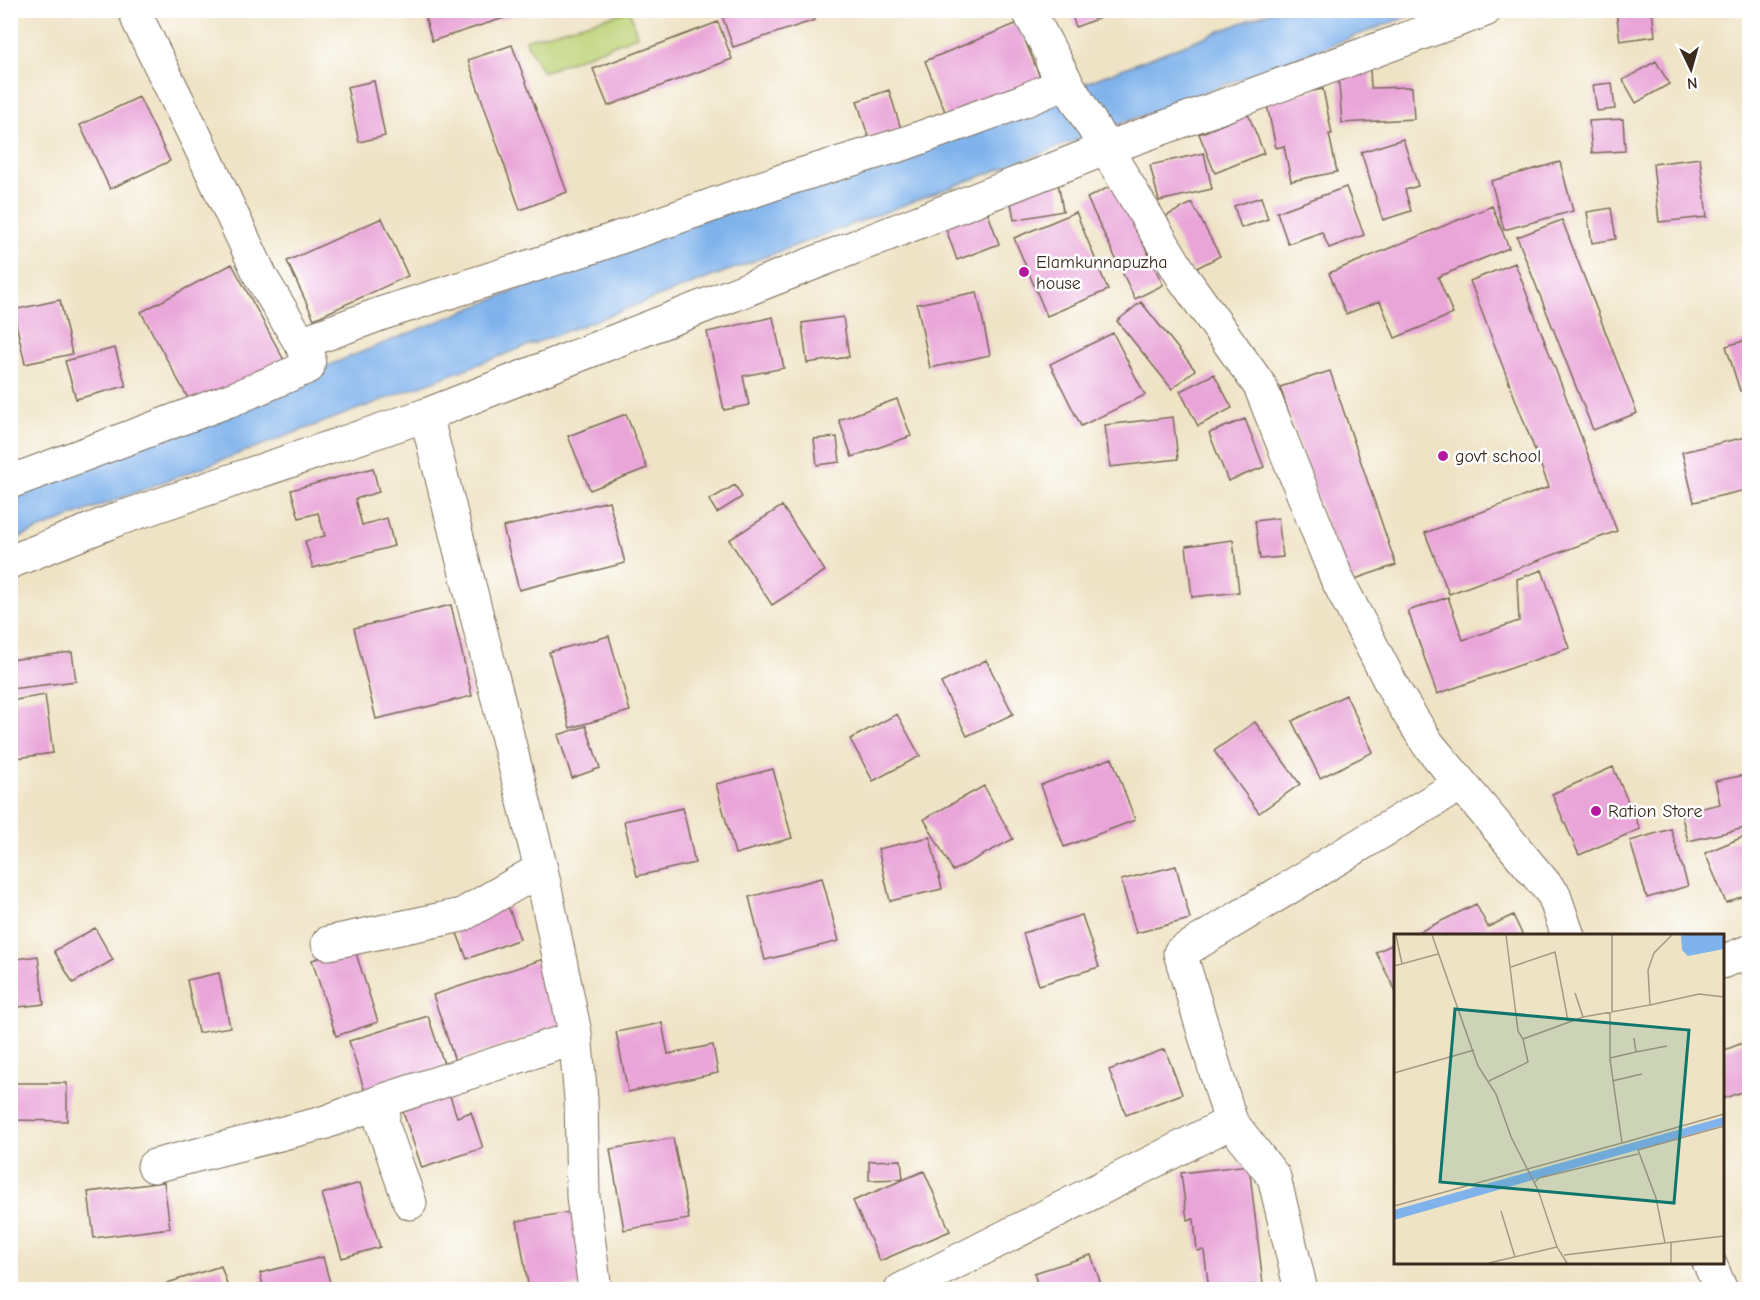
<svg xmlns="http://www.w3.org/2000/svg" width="1760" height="1300" font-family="'Comic Neue',sans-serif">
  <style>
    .green { fill: #bdd377; stroke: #7c7e4a; stroke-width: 1.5 }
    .water { fill: #80b3ec; stroke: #5e6e85; stroke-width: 1.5 }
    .building { fill: #e9a4d8 }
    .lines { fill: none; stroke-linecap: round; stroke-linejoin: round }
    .minor-casing { stroke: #7a6b58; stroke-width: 35 }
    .minor { stroke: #fff; stroke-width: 33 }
    .poi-dot { fill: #b5179e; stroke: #fff; stroke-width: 2 }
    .labels { text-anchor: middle; stroke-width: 5; stroke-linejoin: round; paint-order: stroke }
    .poi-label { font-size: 18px; fill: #3b2a1e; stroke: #fff; text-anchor: start }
    .inset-road { fill: none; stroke: #a79982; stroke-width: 1.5 }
    .view { fill: #0f766e; fill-opacity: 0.15; stroke: #0f766e; stroke-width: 3 }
    .inset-edge { fill: none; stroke: #3b2a1e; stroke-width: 3 }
  </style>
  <rect width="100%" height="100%" fill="#fff"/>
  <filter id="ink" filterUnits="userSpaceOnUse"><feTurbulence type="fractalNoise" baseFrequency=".0167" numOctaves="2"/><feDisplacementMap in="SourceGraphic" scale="12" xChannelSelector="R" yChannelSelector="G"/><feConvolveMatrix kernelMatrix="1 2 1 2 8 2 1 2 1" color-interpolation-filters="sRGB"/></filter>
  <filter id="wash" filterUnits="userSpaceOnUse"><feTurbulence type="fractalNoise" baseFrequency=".008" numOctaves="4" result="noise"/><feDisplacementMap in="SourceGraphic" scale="24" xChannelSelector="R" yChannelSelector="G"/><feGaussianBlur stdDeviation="1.35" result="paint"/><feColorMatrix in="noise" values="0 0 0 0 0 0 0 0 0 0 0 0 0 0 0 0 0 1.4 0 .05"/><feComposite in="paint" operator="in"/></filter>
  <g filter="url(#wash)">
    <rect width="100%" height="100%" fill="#efe3c5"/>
    <path class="green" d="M630,11l7,25 -94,36 -18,-32z"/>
    <path class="water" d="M1272,11h150l-1352,506 -59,24v-49l611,-244 334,-115z"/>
    <g id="blocks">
      <path class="building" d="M423,10h103v1l-94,30z
        M720,10h92l3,10 -82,27z
        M1070,10h42v3l-36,14z
        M1616,10h36l3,26 -35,5z
        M718,22l14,37 -124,47 -15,-37z
        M1018,23l26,64 -94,37 -25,-63z
        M512,45l55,147 -47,18 -52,-150z
        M1656,61l13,23 -33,19 -13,-23z
        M1370,70l1,18 41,-1 2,32 -72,4 -4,-51z
        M374,81l11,55 -26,6 -12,-55z
        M1612,83l3,26 -18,2 -4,-26z
        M1323,89l9,45h-3l8,38 -46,9 -7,-35 -8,2 -10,-48z
        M889,90l12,39 -32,10 -12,-38z
        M139,97l31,64 -60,28 -30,-64z
        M1248,114l16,39 -49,20 -16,-39z
        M1623,119l2,32 -33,2 -3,-32z
        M1403,139l15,47 -13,4 6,21 -28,9 -22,-68z
        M1204,153l8,36 -53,12 -9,-36z
        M1700,158l7,59 -48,5 -6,-58z
        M1560,162l13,49 -69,19 -13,-49z
        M1058,182l5,29 -49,9 -5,-29z
        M1115,184l48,101 -28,14 -48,-101z
        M1346,187l18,48 -35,13 -7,-16 -34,12 -11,-32z
        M1261,197l7,22 -27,9 -7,-22z
        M1192,203l28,53 -27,14 -27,-54z
        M985,205l14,39 -42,16 -14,-39z
        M1492,206l17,42 -71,29 15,37 -58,24 -15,-37 -34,13 -17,-41z
        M1611,208l5,31 -24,4 -5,-31z
        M1076,212l32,78 -61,26 -33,-78z
        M382,218l26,58 -94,43 -27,-58z
        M1562,220l75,193 -44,17 -76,-193z
        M1515,263l102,268 -168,63 -24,-61 124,-46 -79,-206z
        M232,264l53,98 -90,49 -54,-99z
        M977,292l13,63 -60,13 -13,-64z
        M60,300l12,54 -47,10 -12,-54z
        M1141,302l54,68 -23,19 -55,-68z
        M773,317l11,51 -41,8 6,29 -25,5 -17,-78z
        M843,317l6,40 -42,6 -5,-40z
        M1113,333l32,62 -64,31 -31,-62z
        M1750,339v49l-10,3 -14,-45z
        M115,348l11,38 -50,13 -11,-38z
        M1330,371l66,194 -50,17 -66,-195z
        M1214,374l18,34 -34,18 -18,-35z
        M897,399l14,37 -59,21 -13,-37z
        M626,414l21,54 -57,22 -22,-54z
        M1173,417l5,42 -68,8 -5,-42z
        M1245,419l19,48 -36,14 -19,-48z
        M1750,436v53l-56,13 -12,-50z
        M837,437l3,25 -23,3 -3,-26z
        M373,468l6,24 -24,7 7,26 25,-7 7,28 -81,22 -8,-27 20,-5 -7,-23 -19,5 -8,-28z
        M735,485l7,12 -25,16 -8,-13z
        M609,501l16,62 -106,27 -16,-63z
        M782,506l43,65 -53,34 -43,-65z
        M1278,518l5,39 -23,2 -5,-38z
        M1233,540l6,52 -47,5 -6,-51z
        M1542,570l27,78 -132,46 -29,-83 40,-14 15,43 56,-19 -2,-42z
        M451,605l21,91 -96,23 -22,-91z
        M609,636l21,75 -60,17 -21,-76z
        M72,652l4,29 -65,8 -1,-29z
        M986,660l27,54 -46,22 -26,-53z
        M45,695l8,58 -43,6v-58z
        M1346,695l27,57 -53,26 -28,-57z
        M897,714l23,42 -47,25 -23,-42z
        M1255,722l45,62 -41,29 -45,-62z
        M586,726l14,42 -28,10 -14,-43z
        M1112,758l23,62 -71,27 -23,-62z
        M1613,767l27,62 -61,26 -27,-61z
        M773,769l19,69 -57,16 -19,-70z
        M1750,774v53l-62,14 -7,-28 39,-9 -5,-23z
        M984,786l29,53 -60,32 -29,-52z
        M683,808l12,55 -58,13 -13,-55z
        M1671,829l17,57 -41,12 -17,-57z
        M1750,834v59l-24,10 -21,-50z
        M930,837l12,52 -52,12 -12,-52z
        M1176,866l14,53 -54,14 -15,-53z
        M822,878l17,63 -74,19 -16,-63z
        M507,903l13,36 -53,20 -14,-36z
        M1476,904l12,23 25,-12 10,21h-112z
        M1082,915l17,52 -60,18 -16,-52z
        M95,928l18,32 -40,23 -19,-32z
        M1396,943v49l-20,-40z
        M354,947l24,75 -42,14 -24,-76z
        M38,956l6,48 -34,4v-48z
        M544,959l22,66 -111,36 -22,-66z
        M219,973l11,54 -32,6 -11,-53z
        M428,1016l17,51 -80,25 -16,-51z
        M662,1023l6,31 45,-9 5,28 -90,19 -12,-60z
        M1750,1040v49l-28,10v-48z
        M1165,1049l17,45 -56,21 -17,-45z
        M12,1083h55v38l-55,-1z
        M450,1096l7,21 14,-5 12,36 -61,20 -19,-56z
        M673,1138l16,81 -65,11 -14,-81z
        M901,1160l2,19 -34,1v-19z
        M1249,1165l14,119 -54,6 -5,-40 -7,1 -3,-32 -7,1 -6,-47z
        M924,1171l26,60 -70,30 -27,-60z
        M164,1182l6,46 -76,10 -6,-46z
        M360,1183l20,64 -38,11 -20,-64z
        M575,1211l13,73 -29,6h-30l-12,-69z
        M1091,1255l12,35h-64l-5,-17z
        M323,1257l9,33h-68l-4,-17z
        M221,1266l8,24h-60l-2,-7z"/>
    </g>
  </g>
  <g filter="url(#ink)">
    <use href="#blocks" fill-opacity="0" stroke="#7a6b58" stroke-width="1.5"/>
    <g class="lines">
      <g class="minor-casing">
        <path id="minor" d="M1028,10l40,75 116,194 76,107 77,193 59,114 32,51 126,151 14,41
          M301,343l82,-30 212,-67 192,-67 116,-35 120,-43 40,-17 -11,-23
          M10,482l228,-85 70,-30 1,-10 -48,-80 -62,-133 -60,-122 -4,-12
          M10,562l108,-43 308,-104
          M328,943l134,-28 79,-46
          M1722,962l28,-11
          M1231,1122l43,55 27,113
          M154,1166l169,-43 62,-23
          M410,1203l-28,-80 3,-23 190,-62
          M1709,1262l12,28
          M595,1290l-12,-93 -2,-98 -6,-66 -34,-164 -115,-454 679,-266 380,-139
          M901,1290l330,-168 -51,-169 281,-169"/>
      </g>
      <use href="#minor" class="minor"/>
    </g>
  </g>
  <g class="poi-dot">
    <circle cx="1024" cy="272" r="6"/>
    <circle cx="1443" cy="456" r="6"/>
    <circle cx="1596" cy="811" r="6"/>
  </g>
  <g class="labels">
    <g class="poi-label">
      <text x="1036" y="268">Elamkunnapuzha<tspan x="1036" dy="21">house</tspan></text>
      <text x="1455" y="462">govt school</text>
      <text x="1608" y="817">Ration Store</text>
    </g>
  </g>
  <g transform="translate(1394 934)">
    <rect width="330" height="330" fill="#efe3c5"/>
    <path d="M287,1h43v14l-36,7 -6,-6zM330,183v8l-330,95v-10z" fill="#80b3ec"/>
    <path class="inset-road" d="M2,1l6,29M38,1l46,131 18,28 15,43 27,53 19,57 10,16M112,1l12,96 5,8M0,32l44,-12M117,33l44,-15 13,69M181,59l8,24M256,71l49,-11 25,3M218,78v-77M242,118l31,-6M216,124l26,-6 -2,-14M0,139l80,-23M95,147l39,-19 -5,-23 60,-22 67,-12 -2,-35 6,-17 18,-18M218,147l30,-7M228,209l102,-29M141,248l4,-4 99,-24M0,272l228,-63 -12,-84v-47M107,277l14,46M271,309l-9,-45 -18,-48 86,-24M170,321l160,-19M95,329l68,-16M277,329v-21"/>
    <path class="view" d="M61,75l234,21 -15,173 -234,-21z"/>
    <rect width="330" height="330" class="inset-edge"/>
  </g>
  <rect width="1760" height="1300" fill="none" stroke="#fff" stroke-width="36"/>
  <g transform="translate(1691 69) rotate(175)" stroke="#ffffff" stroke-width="4.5" paint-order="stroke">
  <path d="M0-4.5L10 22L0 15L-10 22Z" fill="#3b2a1e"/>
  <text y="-9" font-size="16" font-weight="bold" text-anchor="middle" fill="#3b2a1e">N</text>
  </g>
</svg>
